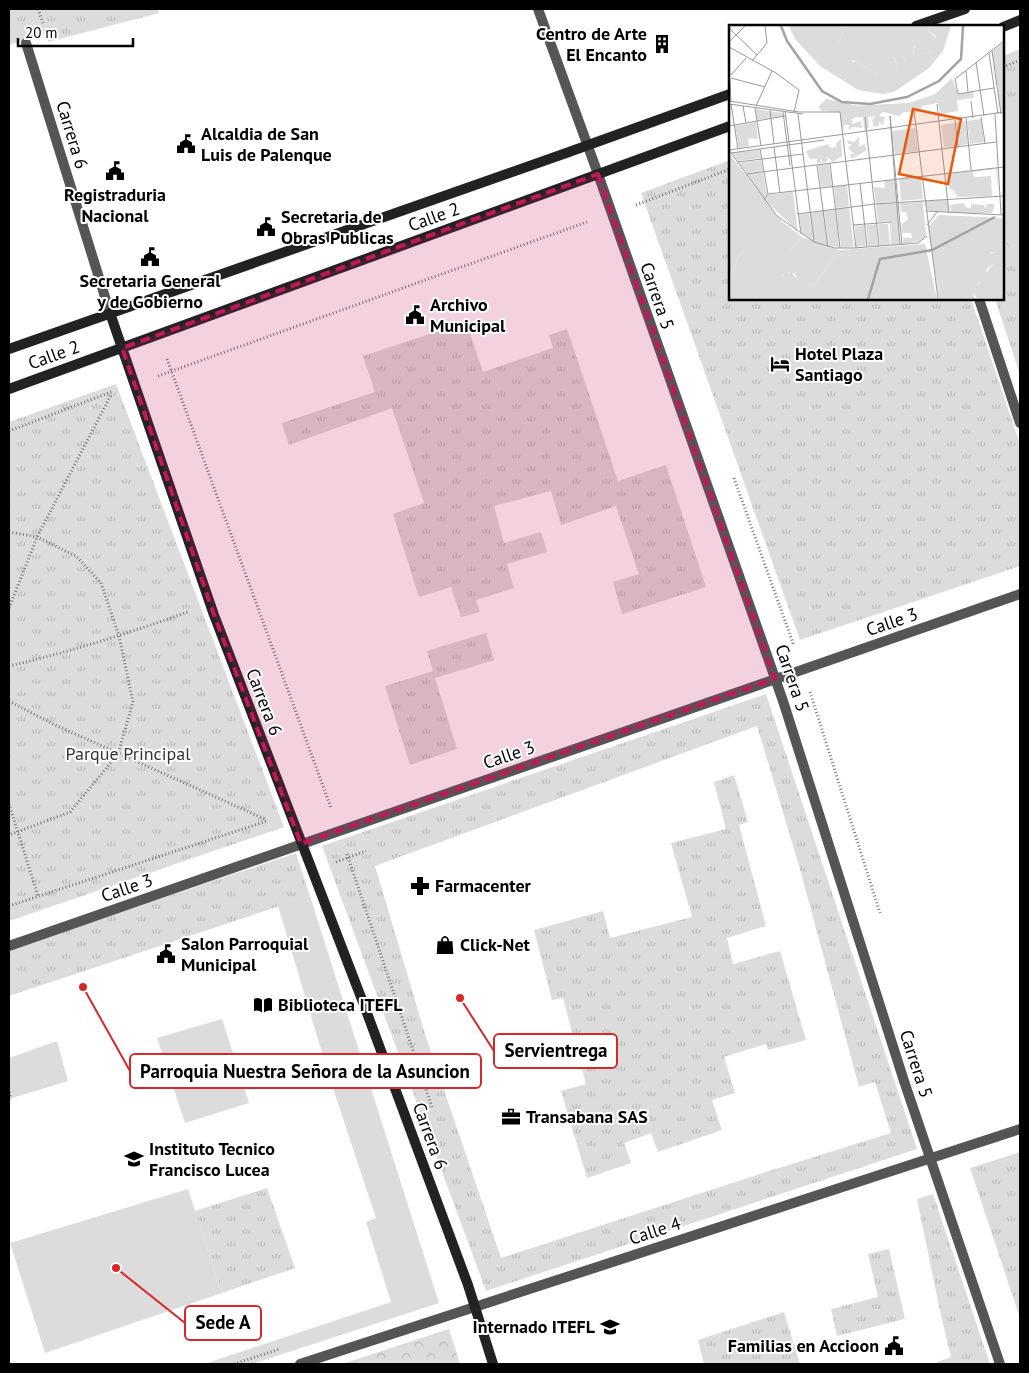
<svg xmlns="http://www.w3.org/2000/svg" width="1029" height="1373" font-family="'PT Sans',sans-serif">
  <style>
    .grass { fill: url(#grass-tufts); fill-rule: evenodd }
    .forest { fill: url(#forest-crowns) }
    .garden { fill: #dcdcdc }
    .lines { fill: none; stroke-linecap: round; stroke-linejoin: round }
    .path { stroke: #777; stroke-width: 3; stroke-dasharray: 1 2.5; stroke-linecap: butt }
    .street { stroke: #555; stroke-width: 10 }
    .secondary { stroke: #222; stroke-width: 10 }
    .marked { fill: #c2185b; fill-opacity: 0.2; stroke: #c2185b; stroke-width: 4; stroke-dasharray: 10 6; stroke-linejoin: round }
    .labels { text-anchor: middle; stroke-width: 4; stroke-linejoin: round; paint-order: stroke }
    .poi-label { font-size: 18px; font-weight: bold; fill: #000; stroke: #fff; text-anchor: start }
    .street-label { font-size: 18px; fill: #000; stroke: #fff }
    .park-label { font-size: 18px; fill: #333; stroke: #fff }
    .inset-river { fill: none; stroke: #a3a3a3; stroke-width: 2.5 }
    .inset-road { fill: none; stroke: #999; stroke-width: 1 }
    .view { fill: #e8590c; fill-opacity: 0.15; stroke: #e8590c; stroke-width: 2.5 }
    .inset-edge { fill: none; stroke: #000; stroke-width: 2.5 }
    .leader { fill: none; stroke: #d62828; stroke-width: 2 }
    .callout-dot { fill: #d62828; stroke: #fff; stroke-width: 2 }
    .callout { fill: #fff; stroke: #d62828; stroke-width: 2 }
    .callout-label { font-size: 19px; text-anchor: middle; font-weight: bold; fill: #000 }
  </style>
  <defs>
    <pattern id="grass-tufts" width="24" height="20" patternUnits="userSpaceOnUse" patternTransform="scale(1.25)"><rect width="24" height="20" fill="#dcdcdc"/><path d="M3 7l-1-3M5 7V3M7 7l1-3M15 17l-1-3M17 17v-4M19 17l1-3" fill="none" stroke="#bbb"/></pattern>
    <pattern id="forest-crowns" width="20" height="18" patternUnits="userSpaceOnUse" patternTransform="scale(1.25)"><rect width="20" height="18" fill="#dcdcdc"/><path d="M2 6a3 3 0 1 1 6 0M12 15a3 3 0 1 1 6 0" fill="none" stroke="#bbb"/></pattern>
  </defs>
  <rect width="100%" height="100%" fill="#fff"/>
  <path class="grass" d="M9,9h149l1,4 -111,29 -2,-9 -37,12z
    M1020,49v326l-25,-76h8v-243z
    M730,160v139h241l49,145v122l-220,74 -159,-447z
    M466,322l17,50 70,-24 -4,-13 18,-6 51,152 48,-16 40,122 -84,27 -9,-32 26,-8 -23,-68 -55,19 -10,-34 -57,15 10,37 37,-11 6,20 -40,12 7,24 -38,12 4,12 -19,5 -10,-30 -32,10 -26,-83 31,-11 -32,-95 -103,37 -7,-22 93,-31 -12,-36z
    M116,384l168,443 -275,94v-499z
    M486,633l8,27 -59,18 22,71 -47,16 -25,-79 48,-15 -6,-20z
    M766,694l151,455 -431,142 -164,-445zM757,726l41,136 61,225 16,-5 16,51 -131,41 -259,84 -75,-221 -51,-171z
    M734,775l14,47 -9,3 27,101 -39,12 6,26 47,-13 26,89 -38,10 -2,-6 -42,13 11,36 -23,7 10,30 -64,22 -7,-19 -27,10 7,20 -44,15 -26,-87 25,-7 -23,-86 -11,2 -18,-70 69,-19 7,27 82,-21 -21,-74 55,-14 -12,-47z
    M296,853l14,43 -301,100v-46z
    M1020,1152v166l-50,-150z
    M267,1188l28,80 -73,25 -27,-82z
    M933,1194l57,170h-52l-1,-2 14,-5 -11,-46 -23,-112z
    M889,1249l16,70 -68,17 -6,-27 47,-12 -10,-43z
    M784,1312l16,52h-96l-6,-24z"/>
  <path class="forest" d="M449,1329l11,35h-118z"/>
  <path class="garden" d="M1020,95v193l-17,-62v-127z
    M310,896l129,407 -187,61h-48l187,-62 -25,-80 10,-4 -47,-142 -51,-170z
    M222,1019l27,84 -64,20 -28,-85z
    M57,1041l11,40 -59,18v-41z
    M188,1189l34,104 -177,60 -35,-110z"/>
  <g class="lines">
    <path class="path" d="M38,9l5,14
      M1003,67l17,-7
      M636,205l94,-36
      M167,359l164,449
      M158,376l429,-154
      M9,431l102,-39
      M734,478l60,168
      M9,532l28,5 39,19 25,27 18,53 14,66 -15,52 -48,58 -61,23
      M9,608l28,-71 74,-142
      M9,666c61,-14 120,-33 179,-54
      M810,692l70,221
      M9,701l44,23 212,95
      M9,804l29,92
      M347,854l85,253
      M336,862l30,-11
      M9,906l258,-85
      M9,1092l2,7
      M234,1364l46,-15"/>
    <path class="street" d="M538,9l60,165 185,527 121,380 96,283
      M26,43l84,270
      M979,299l41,124
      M9,946l1011,-352
      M300,1364l720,-235"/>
    <path class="secondary" d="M916,26l49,-17
      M1003,27l17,-7
      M110,313l104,302 150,390 104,280 25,79
      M9,349l560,-197 161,-58
      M9,389l721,-263"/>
  </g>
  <path class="marked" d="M598,174l177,505 -474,165 -87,-229 -92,-267z"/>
  <defs>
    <g id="building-bare" transform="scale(1.5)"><path d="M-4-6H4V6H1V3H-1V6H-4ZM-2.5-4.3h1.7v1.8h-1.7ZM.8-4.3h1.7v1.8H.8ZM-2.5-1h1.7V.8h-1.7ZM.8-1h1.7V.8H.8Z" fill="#000" stroke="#fff" stroke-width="2.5" paint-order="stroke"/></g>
    <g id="civic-bare" transform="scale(1.5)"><path d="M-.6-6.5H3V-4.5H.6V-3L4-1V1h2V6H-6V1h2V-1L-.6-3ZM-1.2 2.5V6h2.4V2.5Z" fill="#000" stroke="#fff" stroke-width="2.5" paint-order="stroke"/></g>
    <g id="hotel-bare" transform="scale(1.5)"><path d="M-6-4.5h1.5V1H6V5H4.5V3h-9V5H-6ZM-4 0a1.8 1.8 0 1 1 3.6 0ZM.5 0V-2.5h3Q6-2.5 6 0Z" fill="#000" stroke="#fff" stroke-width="2.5" paint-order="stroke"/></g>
    <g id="pharmacy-bare" transform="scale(1.5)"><path d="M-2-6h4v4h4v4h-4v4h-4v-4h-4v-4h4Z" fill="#000" stroke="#fff" stroke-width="2.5" paint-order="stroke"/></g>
    <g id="shop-bare" transform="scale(1.5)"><path d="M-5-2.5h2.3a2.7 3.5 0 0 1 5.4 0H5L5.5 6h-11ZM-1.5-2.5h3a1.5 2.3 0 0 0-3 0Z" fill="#000" stroke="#fff" stroke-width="2.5" paint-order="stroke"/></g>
    <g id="library-bare" transform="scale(1.5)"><path d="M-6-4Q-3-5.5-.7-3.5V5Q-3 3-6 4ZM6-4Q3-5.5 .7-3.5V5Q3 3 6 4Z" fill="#000" stroke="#fff" stroke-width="2.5" paint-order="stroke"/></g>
    <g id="office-bare" transform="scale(1.5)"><path d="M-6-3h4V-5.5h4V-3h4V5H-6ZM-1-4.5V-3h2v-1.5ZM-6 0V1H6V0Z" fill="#000" stroke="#fff" stroke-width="2.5" paint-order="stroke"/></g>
    <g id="school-bare" transform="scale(1.5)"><path d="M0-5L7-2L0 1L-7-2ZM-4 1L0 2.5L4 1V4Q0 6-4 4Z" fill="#000" stroke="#fff" stroke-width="2.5" paint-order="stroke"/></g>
  </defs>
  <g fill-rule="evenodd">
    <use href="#building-bare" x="662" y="44"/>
    <use href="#civic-bare" x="186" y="144"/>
    <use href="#civic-bare" x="115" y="171"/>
    <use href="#civic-bare" x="266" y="227"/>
    <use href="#civic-bare" x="150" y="257"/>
    <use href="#civic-bare" x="415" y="315"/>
    <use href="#hotel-bare" x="780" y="364"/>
    <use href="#pharmacy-bare" x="420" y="886"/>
    <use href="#shop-bare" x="445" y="945"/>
    <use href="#civic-bare" x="166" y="954"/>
    <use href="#library-bare" x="263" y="1005"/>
    <use href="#office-bare" x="511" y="1117"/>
    <use href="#school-bare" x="134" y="1159"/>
    <use href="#school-bare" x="610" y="1327"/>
    <use href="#civic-bare" x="894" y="1346"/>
  </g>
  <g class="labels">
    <g class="poi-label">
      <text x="647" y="40" text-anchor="end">Centro de Arte<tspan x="647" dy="21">El Encanto</tspan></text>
      <text x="201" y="140">Alcaldia de San<tspan x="201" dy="21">Luis de Palenque</tspan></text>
      <text x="115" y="201" text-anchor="middle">Registraduria<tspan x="115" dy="21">Nacional</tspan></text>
      <text x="281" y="223">Secretaria de<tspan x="281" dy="21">Obras Publicas</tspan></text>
      <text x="150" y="287" text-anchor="middle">Secretaria General<tspan x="150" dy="21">y de Gobierno</tspan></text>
      <text x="430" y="311">Archivo<tspan x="430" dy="21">Municipal</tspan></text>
      <text x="795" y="360">Hotel Plaza<tspan x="795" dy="21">Santiago</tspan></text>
      <text x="435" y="892">Farmacenter</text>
      <text x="181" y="950">Salon Parroquial<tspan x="181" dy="21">Municipal</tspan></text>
      <text x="460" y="951">Click-Net</text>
      <text x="278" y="1011">Biblioteca ITEFL</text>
      <text x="526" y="1123">Transabana SAS</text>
      <text x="149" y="1155">Instituto Tecnico<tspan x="149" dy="21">Francisco Lucea</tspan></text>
      <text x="595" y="1333" text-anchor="end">Internado ITEFL</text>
      <text x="879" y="1352" text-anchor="end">Familias en Accioon</text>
    </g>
    <g class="street-label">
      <text transform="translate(72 135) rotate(73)" y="6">Carrera 6</text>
      <text transform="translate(434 217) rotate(-20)" y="6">Calle 2</text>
      <text transform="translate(657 296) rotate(71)" y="6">Carrera 5</text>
      <text transform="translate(54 355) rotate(-20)" y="6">Calle 2</text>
      <text transform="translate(892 622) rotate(-19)" y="6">Calle 3</text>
      <text transform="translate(792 678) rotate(71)" y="6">Carrera 5</text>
      <text transform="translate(264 702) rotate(69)" y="6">Carrera 6</text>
      <text transform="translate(509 755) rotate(-19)" y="6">Calle 3</text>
      <text transform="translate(127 888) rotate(-19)" y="6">Calle 3</text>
      <text transform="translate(916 1064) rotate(72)" y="6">Carrera 5</text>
      <text transform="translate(430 1136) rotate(70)" y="6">Carrera 6</text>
      <text transform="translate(655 1231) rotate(-18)" y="6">Calle 4</text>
    </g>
    <g class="park-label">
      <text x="128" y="760">Parque Principal</text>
    </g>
  </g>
  <g transform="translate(729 25)">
    <rect width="275" height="275" fill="#fff"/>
    <path d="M116,1h84l-1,5 8,7 -5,13 -6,4 -9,-9 -3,2 1,7 -8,6 -3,-5 -4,6 -5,-6 3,11 -19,8 -21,-13 -16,-5 -3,-13zM275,17v69h-3l-9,-60zM223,53l6,16 15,-2 1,6 -17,2 1,11 -18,3 -2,-11 -16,3 -2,5 -16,1 -5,4 -16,-4 -4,4 6,1 -2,8 -4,-3v4l-5,1 -2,-7 4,-4 -8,1 1,10 -5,4 -1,-14h-6l-5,2v5l9,-3 1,7 -9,-1 -4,3v-5h-5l-1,8 -3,-21 -18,-1 -4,-4 8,-8 32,7 51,-3 26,-9zM27,84l26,4 1,3 -26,4zM252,94l3,23 -14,2 -3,-23zM236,96l3,23 -10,2 -2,-24zM27,97l2,17 -10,-1 1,8 -10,2 -4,-22zM226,98l2,23 -13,1 -3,-22zM186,103l3,23 -23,3 -3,-23zM130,112v10l5,-3 3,6 -16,9 -1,-5h4l-6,-6 4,-4h-4l-1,-4 7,2zM112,114l1,17 -9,6 -6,-5v5l-4,1 -2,-5v5h-4v-4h-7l-4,-8 22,-7 3,4 6,-1 -1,-4zM30,125l2,8 -23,3 -6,-8zM0,128l51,67h-8l-34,37 -9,25zM32,135l2,11 -16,2 -8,-10zM100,139l3,22 -11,1 -3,-22zM268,143l2,27 -3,-26 -23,3 1,5 17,-1 1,20 -35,1v-3l-5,1 4,-3 -7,-4 -2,-14zM34,147l4,23 -3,4 -17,-25zM166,155l2,22 -21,1 -2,-16 11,1 -1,-7zM118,160l2,21 -13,2 -2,-21zM64,167l5,40 -33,-32 3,-5zM219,175l1,12 -23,-2 -1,-9zM194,177l3,34 -6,5 -17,3v-6h9l-1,-5h-9v-9l6,-5 -2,-7h-5l-1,-9zM168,178l3,41 -9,1 -1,-21 3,-3 -15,1 -2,-18zM234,178l4,5h4v-4l13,1 2,4 1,-5h7v4l-2,5h-41l-1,-8zM120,182l5,40 -13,1 -5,-39zM106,185l4,37 -10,-1 -5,-35zM94,186l5,35 -14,-5 -4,-28zM80,188l4,27 -11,-6 -3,-19zM210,190l65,3v22l-5,1v5l-5,-2 2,9 -6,-1 3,12 -7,6 3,3 -6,5 2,3 -6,1 -6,14 4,3h-38l-11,-72zM147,199l2,22h-10l-2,-21zM149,199h10l2,21 -10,1zM135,200l2,21 -10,1 -1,-21zM73,212l37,13 -27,38 -4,-6 -10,-3 -4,-6 -5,-1 -4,5 -3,-4 8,-23z" fill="#dcdcdc"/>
    <path d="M192,151l2,23 -22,2 -2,-23zM43,194l8,1 22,17 -12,13 -7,26 9,-5 2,5 14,6 4,6 27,-38 86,-6 12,55h-208v-17l9,-25zM275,215v59h-27l-4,-8 20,-27 -5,-11h8l-3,-10 6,3v-5z" fill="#dcdcdc"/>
    <path d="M60,1h56l-7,18 4,8 -1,5 10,1 1,4h5l21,13 4,-6 15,-2 -3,-12 4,5 5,-4 3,5 2,-6h6l-1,-7 4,-2 8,9 6,-4 -1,-4 6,-11 -8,-5 1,-5h22l-8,25 -14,17 -35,24 -11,2 -25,-4 -38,-24 -25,-27z" fill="#dcdcdc"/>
    <path d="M275,26v35l-5,1 -1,-8 5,-1 -1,-9h-6l-2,-11 6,-1zM97,74l32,7 51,-3v2l-35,6 8,-1 -16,8v-4l-8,1 3,-4 -2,-2h-5l-2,4 7,-3 -4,6 -10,-1 -11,-8 -1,3 -11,1 -3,-4 5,-5 6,7zM260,153l1,15 -29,-2v-13zM212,192l8,5 -5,19 -7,2 -4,-6z" fill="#dcdcdc"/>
    <path class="inset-river" d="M52,1l6,15 35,50 20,11 28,2 37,-7 32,-16 22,-22 2,-33M139,274l12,-40 52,-9 63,-33"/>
    <path class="inset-road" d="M0,3l28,27M0,17l16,-16M0,22l47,26 23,17 -5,22M263,26l9,63M260,28l9,61M23,36l15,-18 -2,-17M247,37l8,54M0,44l2,33M237,46l2,21M2,50l15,-17M2,53l34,9M265,63l-36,6 -3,-15 49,-38M0,76l70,11h41l16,136M242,76l2,17M0,79l74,10M2,79l7,45M208,79l12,109M14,81l3,17M27,81l16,-35M26,83l6,38M41,85l4,34M56,86l16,123M185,86l24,188M54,87l7,54M69,89l16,128M266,89l6,100M136,92l14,129M252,92l4,26M237,93l5,52M226,95l3,27M0,101l56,-10M45,122l6,46M31,124l8,45 -4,6M2,128l93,-13M9,137l65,-8M101,138l10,85M88,140l11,82M17,149l250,-32M131,158l7,64M39,169l236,-27M197,186l78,4M68,189l78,-10 129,-8M124,200l39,-3M198,200l10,-13M198,211l-9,7 -64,5h-19l-21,-6 -37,-26 -48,-66 275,-38M171,220l-10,-129 12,129"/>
    <path class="view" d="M184,84l48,10 -13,65 -49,-10z"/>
    <rect width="275" height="275" class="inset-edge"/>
  </g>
  <path class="leader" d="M460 998L494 1051M83 987L130 1071M116 1268L185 1323"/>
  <g class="callout-dot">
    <circle cx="460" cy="998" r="5"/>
    <circle cx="83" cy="987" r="5"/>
    <circle cx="116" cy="1268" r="5"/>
  </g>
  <g class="callout">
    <rect x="494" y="1034" width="123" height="34" rx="5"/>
    <rect x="130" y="1054" width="351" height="34" rx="5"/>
    <rect x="185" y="1306" width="76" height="34" rx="5"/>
  </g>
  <g class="callout-label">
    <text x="556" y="1057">Servientrega</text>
    <text x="305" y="1078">Parroquia Nuestra Señora de la Asuncion</text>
    <text x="223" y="1329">Sede A</text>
  </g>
  <rect width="1029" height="1373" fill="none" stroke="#000000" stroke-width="20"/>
  <path d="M18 38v8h115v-8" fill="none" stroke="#000000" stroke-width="2.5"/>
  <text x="25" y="38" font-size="15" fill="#000000" stroke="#ffffff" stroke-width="4" paint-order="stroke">20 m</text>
</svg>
